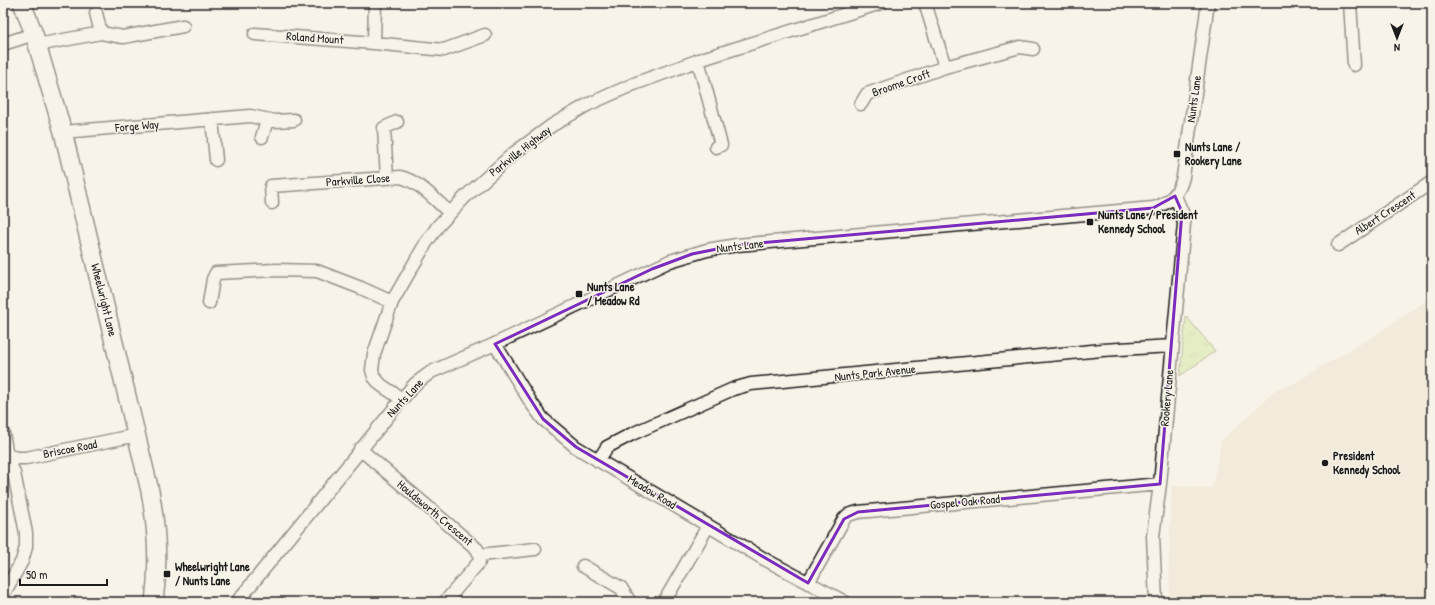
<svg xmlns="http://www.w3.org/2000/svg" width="1435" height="605" font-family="'Patrick Hand',sans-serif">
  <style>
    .built { fill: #eadfc9 }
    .grass { fill: url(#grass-tufts); stroke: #76825c }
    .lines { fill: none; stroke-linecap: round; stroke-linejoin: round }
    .street-casing { stroke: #1c1c1c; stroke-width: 15 }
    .secondary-casing { stroke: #1c1c1c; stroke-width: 20 }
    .street { stroke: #f7f3e8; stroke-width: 12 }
    .secondary { stroke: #f7f3e8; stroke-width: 17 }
    .marked { fill: none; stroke: #7b2cbf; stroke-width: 3; stroke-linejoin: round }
    .poi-dot { fill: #1c1c1c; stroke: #f7f3e8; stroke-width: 1.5 }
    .labels { text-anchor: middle; stroke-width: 3; stroke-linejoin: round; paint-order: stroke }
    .street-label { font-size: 12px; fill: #1c1c1c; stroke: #f7f3e8 }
    .poi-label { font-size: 12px; font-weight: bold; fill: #1c1c1c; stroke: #f7f3e8; text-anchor: start }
  </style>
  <defs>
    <pattern id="grass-tufts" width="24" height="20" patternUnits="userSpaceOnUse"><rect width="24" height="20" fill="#cfe79c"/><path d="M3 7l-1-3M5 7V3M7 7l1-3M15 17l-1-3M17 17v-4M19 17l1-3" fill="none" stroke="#b1c686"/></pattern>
  </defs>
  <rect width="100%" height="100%" fill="#f7f3e8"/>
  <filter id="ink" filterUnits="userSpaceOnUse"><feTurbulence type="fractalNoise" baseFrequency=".025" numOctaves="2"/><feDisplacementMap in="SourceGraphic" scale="8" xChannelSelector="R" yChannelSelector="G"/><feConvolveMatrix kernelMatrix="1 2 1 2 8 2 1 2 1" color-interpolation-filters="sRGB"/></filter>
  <g filter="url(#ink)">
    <path class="built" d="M1432,297v305h-262l-1,-45 3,-71 40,2 10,-48 53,-49 18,-7 76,-45z"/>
    <path class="grass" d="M1186,316l29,35 -35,25z"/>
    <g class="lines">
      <g class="street-casing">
        <path id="street" d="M925,3l20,64
          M1350,3l4,62
          M96,13l5,20
          M255,34l119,9 70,7 41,-15
          M374,43l1,-40
          M3,44l31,-10
          M37,45l64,-12 22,4 60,-11
          M698,60l23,85 -5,2
          M861,104l6,-10 78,-27 75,-20 13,2
          M212,119l4,41
          M63,132l187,-16 25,5 19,-1
          M262,137l5,-17
          M387,178l-3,-50 13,-6
          M272,203l-1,-17 129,-9c19,4 35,23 50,36
          M1338,245l94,-63
          M209,303l4,-24 3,-6 59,-3 42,1 44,17 31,14
          M495,344l37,60 11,15 33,28 190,113 79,42
          M402,399l-21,-14 -7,-8 -2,-7 2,-16 18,-52 34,-59 12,-17 27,-29 49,-44 37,-27 36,-21 47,-21 71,-26 176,-55
          M3,433l4,23 7,17 12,60v14l-4,14 -19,34
          M360,449l117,100 3,6 -1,7 -34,40
          M3,454l14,4h9l111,-23
          M598,461l9,-14 25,-13 101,-45 18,-5 351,-34 70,-4
          M480,555l55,-6
          M583,566l38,22 9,14
          M808,583l36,-64 4,-4 10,-3 302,-28
          M237,602l165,-203 13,-15 16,-12 64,-28 175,-83 37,-11 30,-5 416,-37c16,-4 26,-14 30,-31l25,-174
          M664,602l44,-76
          M1156,602l-3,-66 7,-52 24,-260 -2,-12 -7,-16"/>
      </g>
      <g class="secondary-casing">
        <path id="secondary" d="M22,3l12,31 29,98 87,359c7,37 9,74 4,111"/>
      </g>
      <use href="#street" class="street"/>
      <use href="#secondary" class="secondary"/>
    </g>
  </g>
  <path d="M0 0H1435V605H0ZM1175,196l7,16 -22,272 -302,28 -14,7 -36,64 -232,-136 -33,-28 -48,-75 157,-75 40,-15 45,-9 416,-37z" fill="#f7f3e8" fill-opacity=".55" fill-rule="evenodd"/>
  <path class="marked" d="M1175,196l7,16 -22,272 -302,28 -14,7 -36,64 -232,-136 -33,-28 -48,-75 157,-75 40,-15 45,-9 416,-37z"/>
  <g class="poi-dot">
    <rect x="1173" y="150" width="8" height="8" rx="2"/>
    <rect x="1086" y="218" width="8" height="8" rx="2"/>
    <rect x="575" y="290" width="8" height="8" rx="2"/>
    <circle cx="1325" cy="463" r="4"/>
    <rect x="163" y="570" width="8" height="8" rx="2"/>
  </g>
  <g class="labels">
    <g class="street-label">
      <text transform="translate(315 38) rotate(4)" y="4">Roland Mount</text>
      <text transform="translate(901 83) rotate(-19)" y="4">Broome Croft</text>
      <text transform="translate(1194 99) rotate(-82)" y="4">Nunts Lane</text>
      <text transform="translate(137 126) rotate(-5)" y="4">Forge Way</text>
      <text transform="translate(520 151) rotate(-38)" y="4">Parkville Highway</text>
      <text transform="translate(358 180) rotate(-4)" y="4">Parkville Close</text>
      <text transform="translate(1385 213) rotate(-33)" y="4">Albert Crescent</text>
      <text transform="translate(740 246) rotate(-7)" y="4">Nunts Lane</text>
      <text transform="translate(104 300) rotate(76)" y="4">Wheelwright Lane</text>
      <text transform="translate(875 373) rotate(-6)" y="4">Nunts Park Avenue</text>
      <text transform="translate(405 398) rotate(-47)" y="4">Nunts Lane</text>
      <text transform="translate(1167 398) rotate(-85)" y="4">Rookery Lane</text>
      <text transform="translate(70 449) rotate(-11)" y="4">Briscoe Road</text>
      <text transform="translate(652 492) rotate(31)" y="4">Meadow Road</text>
      <text transform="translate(965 502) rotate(-5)" y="4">Gospel Oak Road</text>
      <text transform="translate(435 513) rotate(40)" y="4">Houldsworth Crescent</text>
    </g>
    <g class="poi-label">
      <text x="1185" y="151">Nunts Lane /<tspan x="1185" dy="14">Rookery Lane</tspan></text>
      <text x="1098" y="219">Nunts Lane / President<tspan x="1098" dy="14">Kennedy School</tspan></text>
      <text x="587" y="291">Nunts Lane<tspan x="587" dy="14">/ Meadow Rd</tspan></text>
      <text x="1333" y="460">President<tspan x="1333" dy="14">Kennedy School</tspan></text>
      <text x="175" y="571">Wheelwright Lane<tspan x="175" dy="14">/ Nunts Lane</tspan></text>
    </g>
  </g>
  <rect width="1435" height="605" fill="none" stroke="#f7f3e8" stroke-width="16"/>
  <rect x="8" y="8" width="1419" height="589" fill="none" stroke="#1c1c1c" stroke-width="1.5" filter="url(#ink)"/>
  <g transform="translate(1397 38) rotate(180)" stroke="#f7f3e8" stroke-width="3" paint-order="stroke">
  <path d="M0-3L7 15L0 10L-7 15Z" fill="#1c1c1c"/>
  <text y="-6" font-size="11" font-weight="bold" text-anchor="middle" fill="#1c1c1c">N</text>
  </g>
  <path d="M20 579v6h87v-6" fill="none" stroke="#1c1c1c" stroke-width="2"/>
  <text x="26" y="579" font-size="12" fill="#1c1c1c" stroke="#f7f3e8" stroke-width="3" paint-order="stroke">50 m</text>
</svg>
